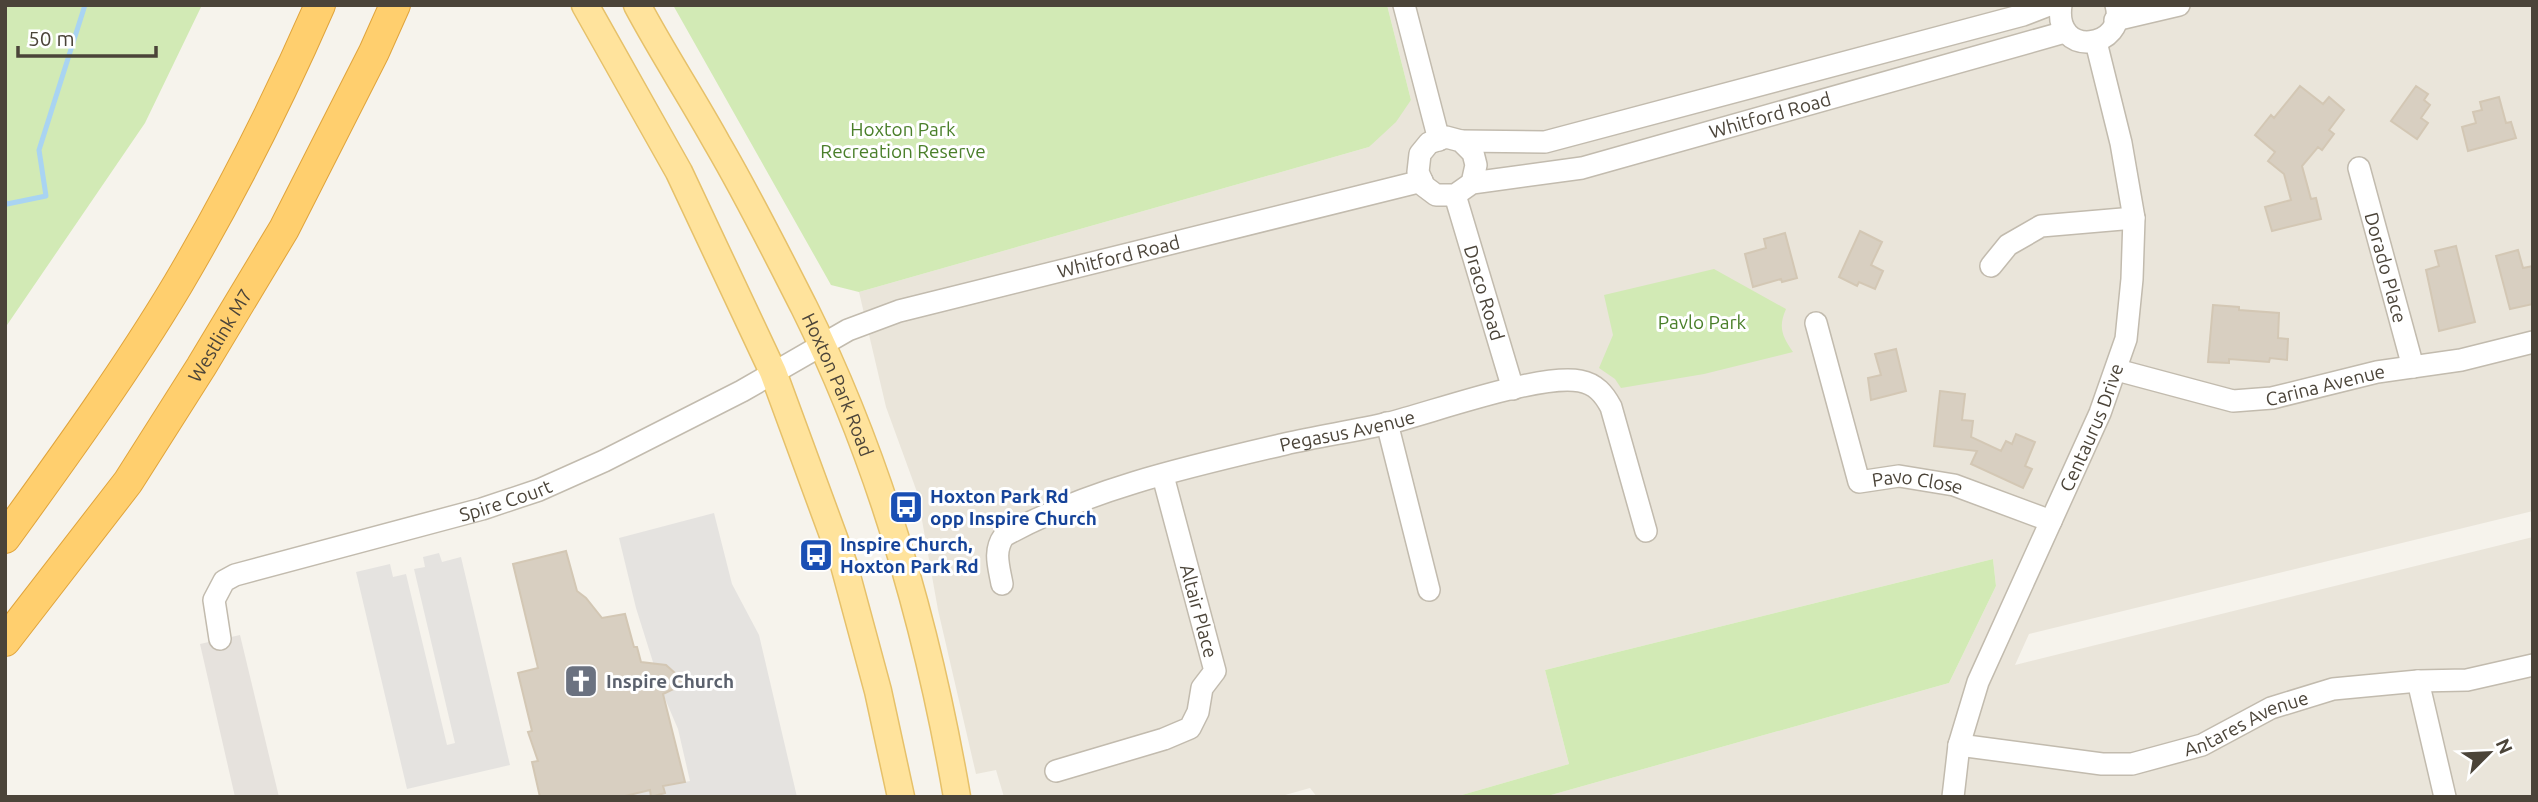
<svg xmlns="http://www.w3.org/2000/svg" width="2538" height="802" font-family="Ubuntu,sans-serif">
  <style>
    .residential { fill: #eae5da }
    .industrial { fill: #e6e2dd }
    .green { fill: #d2eab5 }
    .parking { fill: #e5e3e0 }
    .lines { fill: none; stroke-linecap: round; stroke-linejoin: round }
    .stream { stroke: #a9d4f2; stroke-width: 5 }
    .building { fill: #d8cfc1; stroke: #d3c7b4; stroke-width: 2 }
    .minor-casing { stroke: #c2bbae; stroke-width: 24 }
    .major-casing { stroke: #e6c16a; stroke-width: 29 }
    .highway-casing { stroke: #e0a43c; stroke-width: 32 }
    .minor { stroke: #fff; stroke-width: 21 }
    .major { stroke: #ffe39c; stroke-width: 26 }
    .highway { stroke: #ffcf6e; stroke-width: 30 }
    .labels { text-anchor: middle; stroke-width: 6; stroke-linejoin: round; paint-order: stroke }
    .street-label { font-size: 19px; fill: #4b4439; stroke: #fff }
    .park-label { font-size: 19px; fill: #4a7f2a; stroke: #fff }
    .transit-label { font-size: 19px; font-weight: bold; fill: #164399; stroke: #fff; text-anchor: start }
    .worship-label { font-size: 19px; font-weight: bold; fill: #5b616d; stroke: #fff; text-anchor: start }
  </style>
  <rect width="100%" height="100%" fill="#f6f3ec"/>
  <path class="residential" d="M1387,5h1146v506l-504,123 -14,31 518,-128v260h-989l405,-114 47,-97 -3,-27 -448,111 24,94 -114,33h-138l-7,-9 -32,9h-274l-8,-27 -20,4 -38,-164 -21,-118 -31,-85 -27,-115 510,-145 42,-47z"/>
  <path class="industrial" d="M240,635l39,162h-44l-35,-153z"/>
  <path class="green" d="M5,5h197l-57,118 -140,205z
    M673,5h714l24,95 -15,22 -27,25 -510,145 -28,-7z
    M1714,269l72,40c-8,18 -4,27 7,43l-89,22 -83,14 -6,-9 -16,-11 14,-33 -9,-40z
    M1993,559l3,27 -47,97 -405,114h-89l114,-33 -24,-94z"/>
  <path class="parking" d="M714,513l18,71 27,51 38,162h-176l29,-7 1,6 14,-3 -2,-7 27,-5 -12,-52 -15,-35 -27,-86 -17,-70z
    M439,553l3,9 19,-5 49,208 -103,24 -51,-217 34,-8 3,13 13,-3 41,171 8,-2 -41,-174 11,-2 -2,-10z"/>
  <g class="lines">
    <path class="stream" d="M5,202l2,2 39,-8 -7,-46 46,-145"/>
  </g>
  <path class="building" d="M2300,86l23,18 6,-7 15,13 -15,20 5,4 -12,16 -4,-3 -16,19 9,33 5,-1 5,21 -49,12 -7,-24 26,-7 -7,-26 -16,-13 7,-9 -20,-17 16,-20 3,3z
    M2416,86l12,8 -4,6 6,5 -9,13 7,5 -11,16 -26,-18z
    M2499,97l7,26 5,-1 5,16 -48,13 -6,-24 14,-4 -3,-11 9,-2 -2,-8z
    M1860,231l22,11 -11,23 12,6 -8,18 -16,-7 -2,4 -18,-9z
    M1785,233l12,45 -15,4 -1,-3 -28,8 -8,-33 21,-6 -2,-9z
    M2456,246l19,76 -36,9 -13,-61 13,-4 -4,-15z
    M2518,250l5,18 10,-2v38l-23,5 -14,-53z
    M2213,305l26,2v3l40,3 -1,25 10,1 -1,21 -17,-2 -1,4 -40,-3v4l-21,-1z
    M1896,349l10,42 -35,9 -3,-22 13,-3 -6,-21z
    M1940,391l25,3 -3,26 11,1 -2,16 30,14 5,-10 6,3 4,-10 19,8 -10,24 7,3 -9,19 -52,-24 6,-13 -43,-5z
    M566,551l11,40 9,7 16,20 23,-4 9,33h3l4,15 25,3 20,18 -23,11 22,88 -22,4 2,7 -14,4 -1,-7 -29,7h-81l-8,-35 6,-1 -10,-29 4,-1 -14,-58 20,-5 -25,-104z"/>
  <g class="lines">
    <g class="minor-casing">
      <g id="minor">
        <path d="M1404,5l35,135"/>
        <path d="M2061,5c-8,55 67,43 55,0"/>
        <path d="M2115,20l64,-15"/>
        <path d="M1461,141l84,1 478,-127 26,-10"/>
        <path id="s1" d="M2359,168l54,199"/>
        <path id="s2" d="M1472,183l4,-18 -3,-12 -12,-12 -15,-4 -17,6 -9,11 -2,18 6,14 12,9h19l17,-12 110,-15 483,-136"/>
        <path id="s3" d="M1455,195l58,194"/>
        <path d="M1991,266l17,-21 33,-19 93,-8"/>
        <path id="s4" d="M1816,323l43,159 40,-6 55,9 97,36"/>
        <path id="s5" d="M2117,370l116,31 39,-3 105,-26 84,-12 72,-18"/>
        <path d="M1387,423l42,167"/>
        <path id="s6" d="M1002,584c-3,-17 -9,-33 2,-48 84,-47 187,-70 281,-92 35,-8 70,-13 104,-21 44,-11 152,-50 191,-42 16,3 24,13 31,26l35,124"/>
        <path id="s7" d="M220,639l-6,-39 10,-19 11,-6 247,-66 57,-19 65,-29 138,-70 106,-61 51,-19 523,-130"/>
        <path d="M2418,681l27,116"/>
        <path id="s8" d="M1959,745l143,19h30l70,-19 69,-37 62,-19 85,-8 49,-1 66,-15"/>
        <path d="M1056,771l108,-32 26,-11 8,-16 4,-24 13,-17 -52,-195"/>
        <path id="s9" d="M1953,797l6,-52 19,-63 122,-269 26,-74 6,-60 2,-61 -13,-75 -25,-101"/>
      </g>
    </g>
    <g class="major-casing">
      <g id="major">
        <path d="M585,5l94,167 94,200 71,193 34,126 23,106"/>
        <path id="s10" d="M637,5c25,47 54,91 80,138 31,53 59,109 87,164 76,153 124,322 153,490"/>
      </g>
    </g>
    <g class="highway-casing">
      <g id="highway">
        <path d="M5,538c60,-83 121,-167 173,-254 53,-90 100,-183 142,-279"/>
        <path id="s11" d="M5,641l123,-159 73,-115 83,-138 90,-177 21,-47"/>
      </g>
    </g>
    <use href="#minor" class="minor"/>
    <use href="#major" class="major"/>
    <use href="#highway" class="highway"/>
  </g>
  <defs>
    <g id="bus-square" transform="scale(1.75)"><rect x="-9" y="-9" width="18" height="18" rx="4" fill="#1a4fb4" stroke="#fff"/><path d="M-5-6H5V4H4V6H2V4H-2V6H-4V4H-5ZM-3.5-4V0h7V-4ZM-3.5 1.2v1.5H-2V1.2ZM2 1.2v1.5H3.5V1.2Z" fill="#fff"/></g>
    <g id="church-square" transform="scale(1.75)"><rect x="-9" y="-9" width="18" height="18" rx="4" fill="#6b7280" stroke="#fff"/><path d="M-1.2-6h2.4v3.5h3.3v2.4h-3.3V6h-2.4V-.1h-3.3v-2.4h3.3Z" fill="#fff"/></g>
  </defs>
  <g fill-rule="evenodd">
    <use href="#bus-square" x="906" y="507"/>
    <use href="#bus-square" x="816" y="555"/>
    <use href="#church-square" x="581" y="681"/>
  </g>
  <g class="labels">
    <g class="street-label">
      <text dy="7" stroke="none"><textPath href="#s2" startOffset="490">Whitford Road</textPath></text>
      <text dy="7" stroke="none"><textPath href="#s7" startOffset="1018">Whitford Road</textPath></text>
      <text dy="7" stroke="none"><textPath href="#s1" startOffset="103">Dorado Place</textPath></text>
      <text dy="7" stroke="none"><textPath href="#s3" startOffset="102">Draco Road</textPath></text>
      <text dy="7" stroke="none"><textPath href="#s11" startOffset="374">Westlink M7</textPath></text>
      <text dy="7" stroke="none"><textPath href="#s10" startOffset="430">Hoxton Park Road</textPath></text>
      <text dy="7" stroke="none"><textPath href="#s5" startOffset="214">Carina Avenue</textPath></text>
      <text dy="7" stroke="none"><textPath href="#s9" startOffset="397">Centaurus Drive</textPath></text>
      <text dy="7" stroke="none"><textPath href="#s6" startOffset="410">Pegasus Avenue</textPath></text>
      <text dy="7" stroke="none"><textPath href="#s4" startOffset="224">Pavo Close</textPath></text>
      <text dy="7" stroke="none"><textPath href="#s7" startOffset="354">Spire Court</textPath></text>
      <text transform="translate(1199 611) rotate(75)" y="7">Altair Place</text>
      <text dy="7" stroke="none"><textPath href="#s8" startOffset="296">Antares Avenue</textPath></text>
    </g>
    <g class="park-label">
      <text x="903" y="136">Hoxton Park<tspan x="903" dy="22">Recreation Reserve</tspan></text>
      <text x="1702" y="329">Pavlo Park</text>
    </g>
    <g class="transit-label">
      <text x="930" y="503">Hoxton Park Rd<tspan x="930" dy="22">opp Inspire Church</tspan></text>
      <text x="840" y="551">Inspire Church,<tspan x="840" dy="22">Hoxton Park Rd</tspan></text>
    </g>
    <g class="worship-label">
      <text x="606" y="688">Inspire Church</text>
    </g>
  </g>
  <rect width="2538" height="802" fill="none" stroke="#4b4439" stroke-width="14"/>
  <g transform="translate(2489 753) rotate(66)" stroke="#ffffff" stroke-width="5" paint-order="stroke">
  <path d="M0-5L12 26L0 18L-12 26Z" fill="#4b4439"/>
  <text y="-10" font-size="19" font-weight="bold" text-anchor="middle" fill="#4b4439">N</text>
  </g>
  <path d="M18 46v10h138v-10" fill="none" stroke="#4b4439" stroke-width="3.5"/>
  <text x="28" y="46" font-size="21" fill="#4b4439" stroke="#ffffff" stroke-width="5" paint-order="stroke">50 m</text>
</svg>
